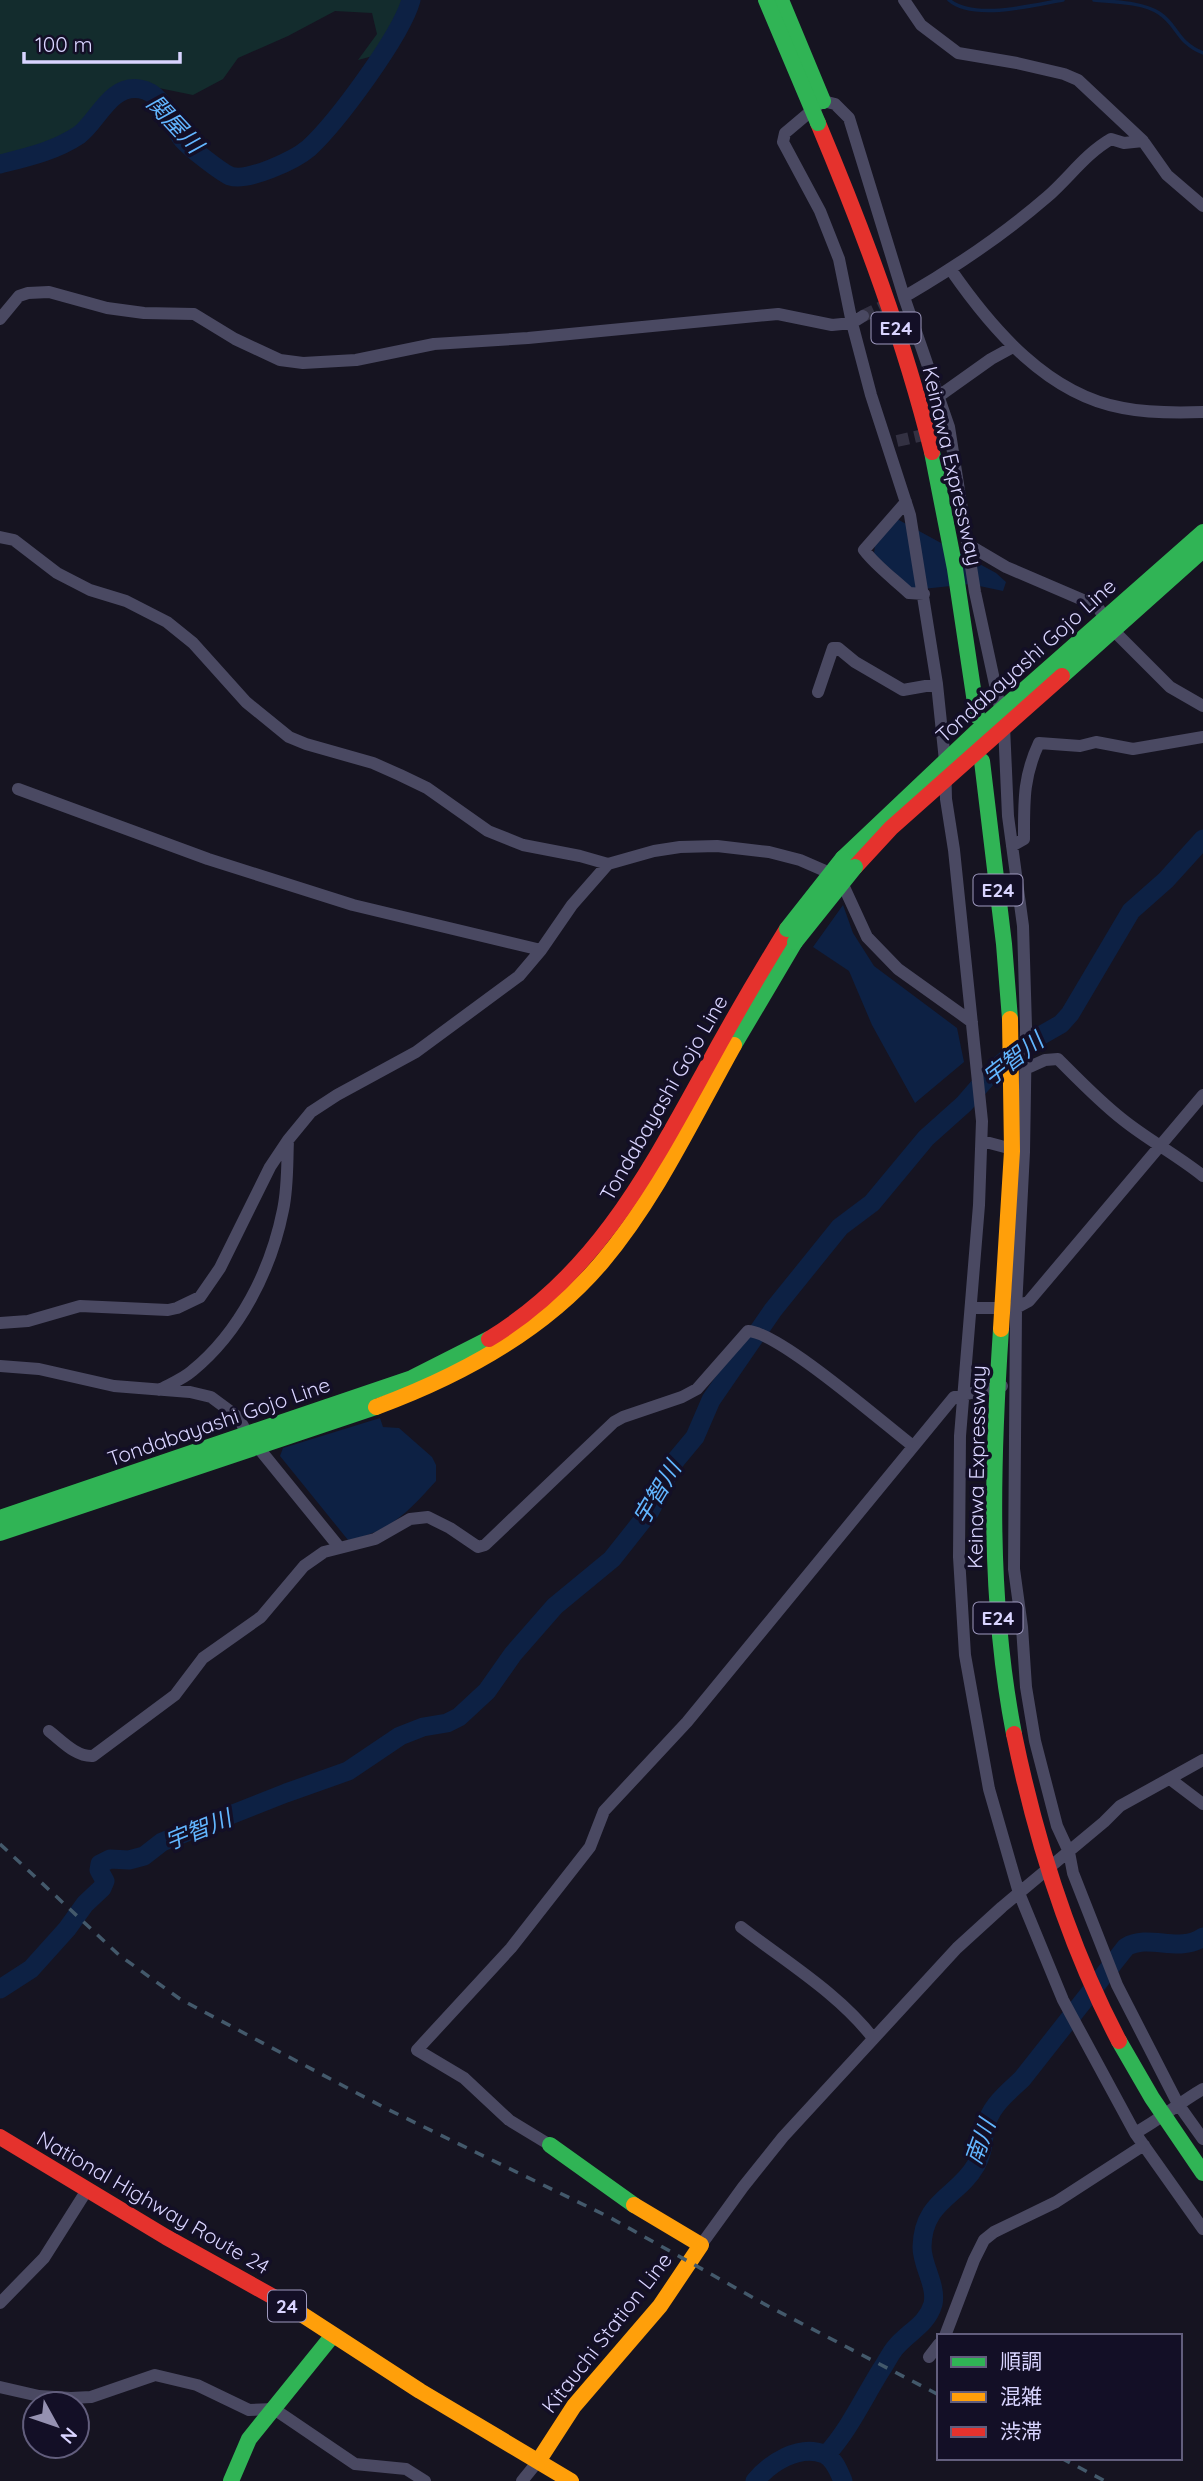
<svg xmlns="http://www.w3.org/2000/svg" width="1203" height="2481" font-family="Quicksand,'Noto Sans JP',sans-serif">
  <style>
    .green { fill: #132c2d }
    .water { fill: #0d2144 }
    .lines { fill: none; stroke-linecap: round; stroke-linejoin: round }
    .stream { stroke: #0d2144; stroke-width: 3.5 }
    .river { stroke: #0d2144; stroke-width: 19 }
    .street-tunnel { stroke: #333142; stroke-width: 12; stroke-dasharray: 12 6; stroke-linecap: butt }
    .street { stroke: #4a4962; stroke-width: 12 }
    .fast { stroke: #30b455; stroke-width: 16 }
    .slow { stroke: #ff9f0a; stroke-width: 16 }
    .jam { stroke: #e5322d; stroke-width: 16 }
    .rail { stroke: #43596b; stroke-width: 3.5; stroke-dasharray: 10 9; stroke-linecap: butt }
    .fast-bridge { stroke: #30b455; stroke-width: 16 }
    .slow-bridge { stroke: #ff9f0a; stroke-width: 16 }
    .jam-bridge { stroke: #e5322d; stroke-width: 16 }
    .labels { text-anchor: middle; stroke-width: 7; stroke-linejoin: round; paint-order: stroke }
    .shield { fill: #130f26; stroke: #9e99be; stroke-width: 2 }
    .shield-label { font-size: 19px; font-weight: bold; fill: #d9d4ff }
    .street-label { font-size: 21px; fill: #d9d4ff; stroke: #130f26 }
    .water-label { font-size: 23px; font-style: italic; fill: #62b6ff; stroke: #130f26 }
  </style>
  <rect width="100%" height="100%" fill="#161421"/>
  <path class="green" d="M0,0h403l-18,37 -12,19 -15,4 19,-26 -5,-21 -37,-2 -47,25 -50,22 -15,21 -30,16 -44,-9 -25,-2 -17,11 -37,39 -14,7 -56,16z"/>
  <path class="water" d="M897,519l99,54 10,9 -3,9 -33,-7 -57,6 -39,-36 1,-10z
    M843,905l10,28 21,33 83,62 7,34 -49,41 -43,-78 -23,-54 -36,-24z
    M380,1418l3,9 16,1 33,29 4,8v16c-28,31 -46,51 -88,59l-68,-84 3,-8z"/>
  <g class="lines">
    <path class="stream" d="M949,0c24,21 84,5 114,0
      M1094,0c20,2 48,2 65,13 19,12 17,29 44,40"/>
    <path class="river" d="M0,164c28,-7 55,-13 79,-29 19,-14 31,-51 61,-46 25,4 30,35 43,51 7,8 38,32 47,36 18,6 65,-16 79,-28 28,-26 92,-112 102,-148
      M0,1989l31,-20 36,-40 18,-25 17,-16 3,-7 -6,-11 1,-6 10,-5 19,1 15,-4 18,-14 124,-49 62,-22 52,-35 23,-9 24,-4 12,-6 28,-26 26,-37 42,-48 57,-47 38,-48 25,-50 20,-24 16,-37 62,-90 67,-83 32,-24 54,-65 38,-34 27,-31 28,-25 42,-24 9,-10 61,-103 35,-31 37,-41
      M826,2455c23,-25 37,-56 55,-85 5,-7 9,-16 14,-22 13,-16 32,-23 38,-44 4,-19 -11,-38 -11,-57 1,-47 36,-50 54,-82 7,-12 7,-23 9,-36 4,-22 21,-35 37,-50l104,-132c23,-14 53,7 77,-10
      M755,2481c15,-18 44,-37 69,-27 10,4 15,18 19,27"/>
    <path class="street-tunnel" d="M863,316l31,-15
      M897,441l44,-10"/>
    <path class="street" d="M904,0l17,25 37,28 59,10 47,11 14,6 65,61 24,34 36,31
      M951,270c41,59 97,125 172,138 26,5 53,5 80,4
      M904,297c50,-29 99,-62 143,-100 22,-19 38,-43 64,-58l13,4 19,-2
      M0,319l19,-23 9,-3 21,-1 58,16 37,5 50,1 41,25 45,21 23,3 53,-3 78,-16 94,-6 250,-24 54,11 20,-2 11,-7
      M939,396l52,-37 22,-12
      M906,502l-42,48c12,16 30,29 45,43l15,1
      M0,537l14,3 43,33 33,17 36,11 41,21 26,21 53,59 43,35 17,7 67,19 27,12 27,13 61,43 35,14 57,11 28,8 46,-13 26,-4 37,-1 52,6 31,8 23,10 21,17 23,50 31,32 74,53
      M967,544l39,23 91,39 15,23 58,58 33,19
      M818,692l15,-44h5l17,14 48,28 34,-6
      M18,789l190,70 145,46 188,45
      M1012,846l12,-7c0,-37 -1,-62 15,-96l41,3 16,-4 37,7 70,-12
      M1025,1069l20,-9 13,-1c21,21 41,42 64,60 26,21 55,36 81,57
      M982,1141l34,9
      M971,1308h45l13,-7 174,-206
      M0,1323l28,-2 52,-15 88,4 9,-2 23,-11 20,-29 50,-101 18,-27 23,-28 26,-17 79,-43 103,-76 22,-26 31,-45 36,-41
      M0,1366l39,3 75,17 76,6 21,5 27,20 10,18 91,112
      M159,1390c11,-6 24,-11 33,-19 48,-39 79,-101 91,-161 5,-23 4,-47 5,-70
      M49,1731c13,10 27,26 44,25l82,-61 28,-37 58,-41 43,-51 20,-14 51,-13 35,-20 18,-2 22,11 28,19 7,-2 129,-123 9,-5 59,-20 15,-8 51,-58c31,1 135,92 165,115
      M1170,1779l33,25
      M741,1927c45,35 97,66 132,111
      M1135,2133c24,-13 44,-30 68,-44
      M1203,2139l-25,-35 -61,-119 -44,-112 -4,-21 -12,-26 -22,-85 -9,-54 -4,-60 -8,-58 2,-261 8,-156 2,-125 -3,-101 -15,-110 -4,-90 -29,-134 -26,-165 -45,-130 -55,-179 -14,-14 -12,-3 -38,32 -2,9 37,69 19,48 13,64 19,72 39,120 27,169 8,77 1,38 8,51 28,271 -3,84 -19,231 -1,121 6,98 24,134 30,104 44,107 72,133 68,96
      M550,2145l-41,-25 -45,-42 -47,-28 94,-102 79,-101 14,-36 83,-89 267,-325 48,-11
      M701,2245l42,-58 40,-50 174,-189 45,-41 102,-85 16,-16 83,-46
      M0,2303l44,-45 43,-68
      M945,2336l29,-76 10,-20 10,-8 62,-30 88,-57
      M929,2357l10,-13
      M0,2387l39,9 32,2 20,-1 64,-22 42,10 52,25 25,-1 81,55 51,5 19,12
      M522,2481l17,-21"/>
    <path class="fast" d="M781,0l42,101
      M932,452l23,117 22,147
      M1062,676l141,-126
      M982,761l22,183 6,75
      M843,858l132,-125 228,-201
      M734,1045l61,-103
      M0,1518l412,-140 77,-39
      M0,1533l376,-126
      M550,2145l84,60
      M231,2481l18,-42 84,-104"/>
    <path class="slow" d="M376,1407c84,-31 167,-75 226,-145 54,-64 91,-144 132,-217
      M286,2304l134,87 151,90
      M539,2460l35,-54 86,-100 41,-61 -67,-40"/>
    <path class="jam" d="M818,123c45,107 86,216 114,329
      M855,867l36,-39 171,-152
      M489,1339c105,-64 157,-162 215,-267 26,-48 54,-96 83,-143
      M0,2137l166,100 120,67"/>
    <path class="rail" d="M0,1844l119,111 61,44 205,109 224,109 159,89 171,89
      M1061,2458l44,23"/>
    <path class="fast-bridge" d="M766,0l52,123
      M787,929l56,-71
      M795,942l60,-75
      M1001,1329c-9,135 -13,271 13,405
      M1119,2041l33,57 51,75"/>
    <path class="slow-bridge" d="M1001,1329l11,-178 -2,-132"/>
    <path class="jam-bridge" d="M1014,1734c22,107 54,210 105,307"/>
  </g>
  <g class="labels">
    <g class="shield">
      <rect x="871.5" y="312.5" width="49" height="31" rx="5"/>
      <rect x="973.5" y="874.5" width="49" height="31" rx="5"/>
      <rect x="973.5" y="1602.5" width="49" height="31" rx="5"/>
      <rect x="268" y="2290.5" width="38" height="31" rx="5"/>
    </g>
    <g class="shield-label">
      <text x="896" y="335">E24</text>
      <text x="998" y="897">E24</text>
      <text x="998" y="1625">E24</text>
      <text x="287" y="2313">24</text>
    </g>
    <g class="street-label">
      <text transform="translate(952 466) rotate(77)" y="7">Keinawa Expressway</text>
      <text transform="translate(1026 661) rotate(-42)" y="7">Tondabayashi Gojo Line</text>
      <text transform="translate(664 1098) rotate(-60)" y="7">Tondabayashi Gojo Line</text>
      <text transform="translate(219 1422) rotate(-19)" y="7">Tondabayashi Gojo Line</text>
      <text transform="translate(977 1467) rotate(-89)" y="7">Keinawa Expressway</text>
      <text transform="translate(153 2203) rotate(30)" y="7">National Highway Route 24</text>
      <text transform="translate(607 2333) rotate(-52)" y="7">Kitauchi Station Line</text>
    </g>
    <g class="water-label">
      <text transform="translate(175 124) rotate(47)" y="8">関屋川</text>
      <text transform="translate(1013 1059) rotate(-38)" y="8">宇智川</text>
      <text transform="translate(657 1493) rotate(-59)" y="8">宇智川</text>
      <text transform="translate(198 1830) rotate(-22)" y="8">宇智川</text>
      <text transform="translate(980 2142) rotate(-70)" y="8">南川</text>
    </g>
  </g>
  <rect x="937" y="2334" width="245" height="126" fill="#130f26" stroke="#625e7d" stroke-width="2"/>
  <rect x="951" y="2357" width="35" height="10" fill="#30b455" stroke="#625e7d" stroke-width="2"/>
  <text x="1000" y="2369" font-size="21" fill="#d9d4ff">順調</text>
  <rect x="951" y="2392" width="35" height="10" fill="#ff9f0a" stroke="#625e7d" stroke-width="2"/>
  <text x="1000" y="2404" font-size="21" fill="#d9d4ff">混雑</text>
  <rect x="951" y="2427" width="35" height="10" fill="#e5322d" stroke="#625e7d" stroke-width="2"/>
  <text x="1000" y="2439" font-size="21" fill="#d9d4ff">渋滞</text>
  <g transform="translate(56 2425) rotate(130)"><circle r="33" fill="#130f26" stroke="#625e7d" stroke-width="2"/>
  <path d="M0-5L12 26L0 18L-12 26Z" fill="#9591b1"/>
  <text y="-10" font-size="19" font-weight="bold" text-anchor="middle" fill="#d9d4ff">N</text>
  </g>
  <path d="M24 52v10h156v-10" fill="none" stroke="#d9d4ff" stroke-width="3.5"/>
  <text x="35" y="52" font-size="21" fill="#d9d4ff" stroke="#130f26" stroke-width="5" paint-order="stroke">100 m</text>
</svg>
